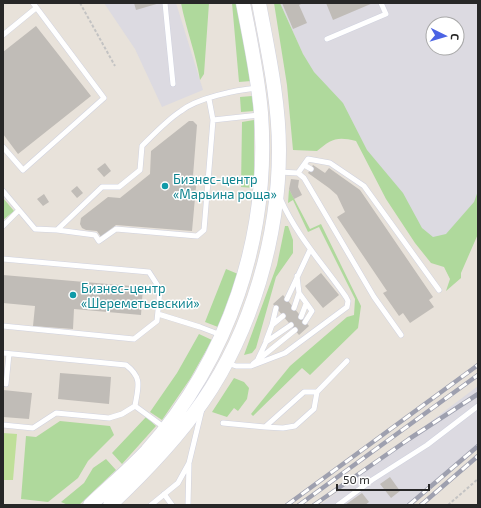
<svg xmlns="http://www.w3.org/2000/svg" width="481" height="508" font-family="'Exo 2',sans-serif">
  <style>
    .industrial { fill: #dcdae1; fill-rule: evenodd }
    .green { fill: #afd99c }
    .pitch { fill: #bfdf99 }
    .building { fill: #c0bcb7 }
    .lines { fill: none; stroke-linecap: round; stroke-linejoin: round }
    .lane-casing { stroke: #d0d2df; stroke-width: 6 }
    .secondary-casing { stroke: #d0d2df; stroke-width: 15 }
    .path { stroke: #c3c3c3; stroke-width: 2; stroke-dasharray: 3 2; stroke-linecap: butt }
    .lane { stroke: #fff; stroke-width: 5 }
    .secondary { stroke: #fff; stroke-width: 14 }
    .rail-casing { stroke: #9ea0af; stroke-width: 4.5 }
    .rail { stroke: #fff; stroke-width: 3; stroke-dasharray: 9; stroke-linecap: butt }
    .culture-dot { fill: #0f9aa8; stroke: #fff; stroke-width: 1.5 }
    .labels { text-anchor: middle; stroke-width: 3; stroke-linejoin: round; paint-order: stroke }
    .culture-label { font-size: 13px; fill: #0d838f; stroke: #fff; text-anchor: start }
  </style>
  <rect width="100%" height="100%" fill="#e8e2da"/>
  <path class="industrial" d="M104,3h72l27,87 -41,17 -27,-58z
    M280,3h198v228l-45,28 -126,-196zM433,24h24v24h-24z
    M478,386v58l-72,61h-86z"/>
  <path class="green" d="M181,3h28l-5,71 -4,6c-4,-26 -14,-51 -19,-77z
    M232,3h6l13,78 -12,1z
    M274,3h6l23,51 11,18 29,31 24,47 36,43 19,35 11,9 13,-3 28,-32 4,-11v43l-17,39v5l-15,13 4,-12 -6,-12 -13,-4 -16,-20 -29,-44 -30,-58c-19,-5 -25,-2 -39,10l-24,-1 -6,-65z
    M252,96l2,15 -13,1 -1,-15z
    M254,120v68l-13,-1 1,-65z
    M289,189l21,40 11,-5 40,82 -3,22 -48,47 -8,-7 -49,48 -2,-2 39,-48 57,-49 7,-2 1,-16 -36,-72 -11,5 -15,-32 -5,3z
    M3,198l11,13 -11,9z
    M285,226h3l5,14v13l-17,24 -20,71 -4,5 -8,2 33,-90z
    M226,269l12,5 -20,53 -13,-5z
    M199,334l13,6 -22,39 -28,41 -12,-8 27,-39z
    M234,378l10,4 5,6 -2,11 -9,12 -4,-3 -7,9 -15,-5z
    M146,417l10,9 -34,38 -10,-11z
    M60,421l50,5 4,9 -26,26 -10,17 -30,24 -27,-3 5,-63 10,1z
    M106,459l10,11 -37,35h-11l-7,-3 23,-19 9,-15z"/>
  <path class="pitch" d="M3,433l14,1 -4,46h-10z"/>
  <path class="building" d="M134,3h26l-24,7z
    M282,3h21l-4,2 8,18 -14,6z
    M326,3h47l-40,17z
    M36,26l55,70 -73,58 -15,-20v-82z
    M189,121h4l4,4 -4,51h4l-5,55 -76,-6 -15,12 -4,-6 -11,-1 -4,-2 -2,-4 1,-6 27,-21 12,1 30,-24 1,-23z
    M105,163l6,8 -7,6 -7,-8z
    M313,165l12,8 4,-5 31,22 73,107 -4,3 5,7 -24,16 -7,-10 -4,3 -16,-23 4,-2 -50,-74 8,-5 -8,-17 -8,-7 -21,-15z
    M291,179l8,1 -1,7 4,8 -8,4 -5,-10z
    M77,186l6,7 -6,5 -6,-7z
    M44,194l5,8 -6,4 -6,-7z
    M321,273l18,22 -16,13 -18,-22z
    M3,275l140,12 -2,28 -67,-6 -1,20 -40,-3 2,-20 -32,-3z
    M283,295l26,31 -10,9 -26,-31z
    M60,373l51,4 -2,27 -51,-5z
    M3,390l29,3 -3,26 -26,-2z
    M390,477l10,14 -9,7 -11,-14z
    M362,493l7,9 -4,3h-20z"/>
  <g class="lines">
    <g class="lane-casing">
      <path id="lane" d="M165,3l8,81
        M3,35l33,-27
        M327,39l59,-25 -5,-11
        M209,99l4,21 -9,110 -7,6 -81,-7 -17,12 -4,-6 -38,-5 45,-43h17l21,-17 2,-24c12,-12 25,-26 39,-35 16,-13 55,-21 76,-23
        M213,120l46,-5
        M3,147l20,23 81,-72 -71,-95
        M304,165l7,4
        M279,172l19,1 6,5 70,119 27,38
        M298,173l10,-14 22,4 34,23 75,104
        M3,191l16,19 -16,16
        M19,210l16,19 22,1
        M3,259l146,13 11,17 -3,32 -23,18 -131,-13
        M297,276l2,17 13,18 -7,11
        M287,299l23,-49
        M294,308l5,-15
        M158,314l42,13 21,8
        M301,317l5,-13
        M272,325l4,-17
        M266,341l6,-16 11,-9
        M3,353l123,12c17,13 12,22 9,41l-13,8 -13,4 -53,-5 -23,15 -30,-3
        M258,359l8,-17 25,-17
        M227,363l9,3h15l34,-13 62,-46 1,-6 -2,-4c-23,-33 -50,-62 -66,-99
        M253,364l42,-34
        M6,384l3,-30
        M135,406l30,22
        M223,423l42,4 39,-35h13l30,-31
        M265,427l18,1 12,-2 19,-17 3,-17
        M164,494l8,11
        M151,505l27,-22 11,-20 13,-54
        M188,505l1,-41
        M338,505l34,-25 55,-35 51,-39"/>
    </g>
    <g class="secondary-casing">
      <path id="secondary" d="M90,505c19,-18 39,-35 57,-54 82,-93 123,-214 114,-338 -3,-37 -11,-73 -18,-110
        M110,505c34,-32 66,-65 93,-104 49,-71 76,-165 76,-251 0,-50 -11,-98 -20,-147"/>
    </g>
    <path class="path" d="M80,3l35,63
      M448,505l30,-26"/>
    <use href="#lane" class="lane"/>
    <use href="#secondary" class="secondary"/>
    <g class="rail-casing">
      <path id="rail" d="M287,505l191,-140
        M299,505l179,-130
        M314,505l95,-66 69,-45
        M409,505l69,-59
        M421,505l57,-49"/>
    </g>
    <use href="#rail" class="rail"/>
  </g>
  <g class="culture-dot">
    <circle cx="165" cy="186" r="4"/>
    <circle cx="73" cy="295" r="4"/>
  </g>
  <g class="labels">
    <g class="culture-label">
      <text x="173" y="184">Бизнес-центр<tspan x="173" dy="15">«Марьина роща»</tspan></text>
      <text x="81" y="293">Бизнес-центр<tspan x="81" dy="15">«Шереметьевский»</tspan></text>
    </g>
  </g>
  <rect width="481" height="508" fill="none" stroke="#272727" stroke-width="8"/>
  <g transform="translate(445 36) rotate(95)"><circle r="19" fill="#ffffff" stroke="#a9a9a9"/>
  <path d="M0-3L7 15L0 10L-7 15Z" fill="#4b63e4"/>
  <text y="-6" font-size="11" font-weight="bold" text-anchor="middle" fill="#272727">С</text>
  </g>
  <path d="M337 484v6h92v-6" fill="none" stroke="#272727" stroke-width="2"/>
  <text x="343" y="484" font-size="12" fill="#272727" stroke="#ffffff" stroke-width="3" paint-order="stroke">50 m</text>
</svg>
